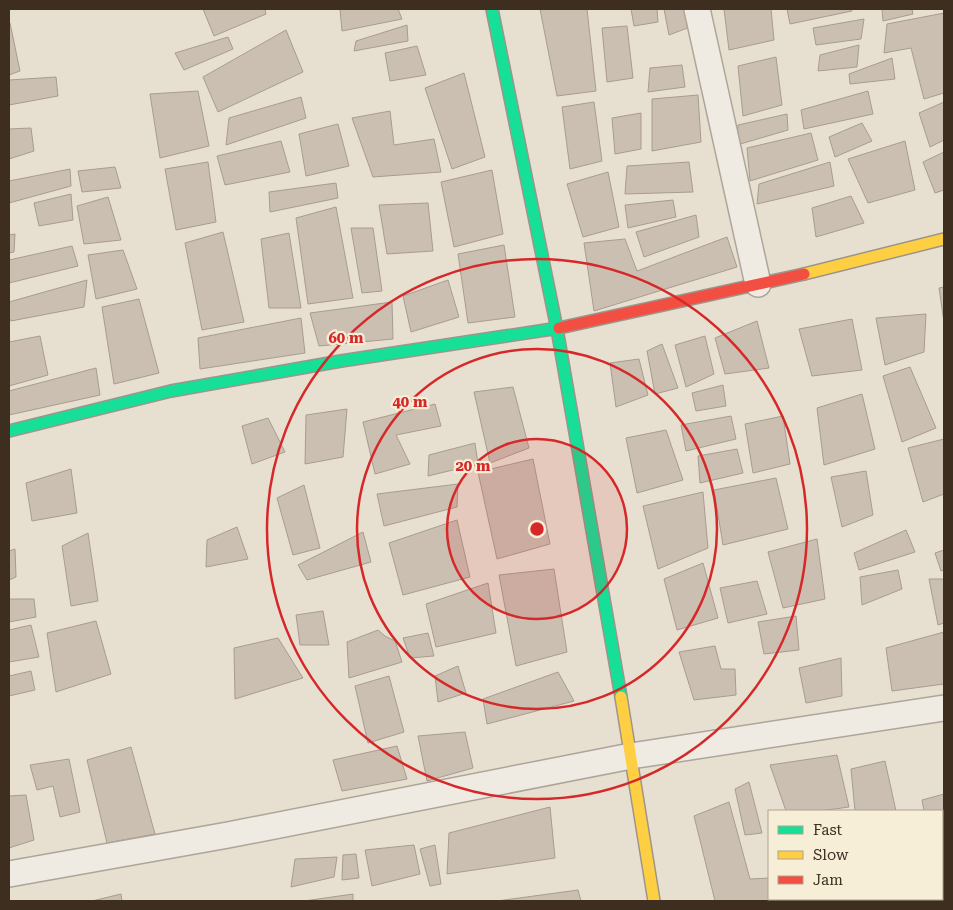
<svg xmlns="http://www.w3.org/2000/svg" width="953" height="910" font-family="'Roboto Serif',serif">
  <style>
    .building { fill: #cbbfb2; stroke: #a89c90 }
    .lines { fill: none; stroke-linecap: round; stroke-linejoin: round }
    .street-casing { stroke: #ada599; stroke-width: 28 }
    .fast-casing { stroke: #9c958a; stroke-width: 14 }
    .slow-casing { stroke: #9c958a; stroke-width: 14 }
    .jam-casing { stroke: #9c958a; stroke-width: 14 }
    .street { stroke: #efebe3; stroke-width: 25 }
    .fast { stroke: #16e098; stroke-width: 11 }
    .slow { stroke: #ffcf43; stroke-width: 11 }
    .jam { stroke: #f24e42; stroke-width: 11 }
    .ring { fill: none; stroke: #d62828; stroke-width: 2.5 }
    .centre { fill: #d62828; stroke: #f7eed8; stroke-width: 2.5 }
    .ring-label { font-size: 15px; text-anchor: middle; font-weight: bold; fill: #d62828; stroke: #f7eed8; stroke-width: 4.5; stroke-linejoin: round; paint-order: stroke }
  </style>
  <rect width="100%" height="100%" fill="#e7e0d1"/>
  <path class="building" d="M203,9h62l1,5 -52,22z
    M340,9h58l4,10 -60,12z
    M540,9h47l9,82 -39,5z
    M631,9h26l1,13 -24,4z
    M664,9h23l3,18 -21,8z
    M724,9h47l3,31 -45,10z
    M787,9h64l1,2 -62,13z
    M882,9h30l1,5 -30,7z
    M944,13v80l-20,6 -13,-51 -27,5 3,-29z
    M864,19l-3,20 -45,6 -3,-17z
    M10,23l10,48 -11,4v-51z
    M407,25l1,16 -54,10 2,-10z
    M627,26l6,52 -26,4 -5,-54z
    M286,30l17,42 -85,40 -15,-35z
    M228,37l5,12 -49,21 -9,-17z
    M859,45l-2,22 -39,4 2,-16z
    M417,46l9,29 -36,6 -5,-28z
    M776,57l6,48 -39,11 -5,-50z
    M892,58l3,21 -45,5 -1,-10z
    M682,65l3,22 -37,5 2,-24z
    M464,73l21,84 -33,12 -27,-81z
    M56,77l2,19 -49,9v-25z
    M198,91l11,55 -49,12 -10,-64z
    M868,91l5,23 -69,15 -3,-19z
    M698,95l3,47 -49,9v-52z
    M301,97l5,21 -80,27 3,-27z
    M594,102l8,59 -32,8 -8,-62z
    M944,102v38l-14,7 -11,-34z
    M390,111l4,34 40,-6 7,33 -68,5 -21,-59z
    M641,113v36l-26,5 -3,-36z
    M787,114l1,16 -51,15 1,-20z
    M862,123l10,18 -37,16 -6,-20z
    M338,124l11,42 -43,10 -7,-42z
    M31,128l3,23 -25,8v-30z
    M811,133l7,27 -68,21 -3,-33z
    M281,141l9,31 -65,13 -8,-29z
    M905,141l10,49 -47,13 -20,-44z
    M944,152v38l-9,3 -12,-31z
    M208,162l8,60 -40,8 -11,-61z
    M689,162l4,30 -68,2 2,-28z
    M830,162l4,24 -77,18 2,-20z
    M115,167l6,21 -39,4 -4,-21z
    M70,169l1,17 -62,17v-22z
    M492,170l11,64 -49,13 -13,-65z
    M608,172l11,55 -36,10 -16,-53z
    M336,183l2,15 -68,14 -1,-20z
    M71,194l2,26 -34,6 -5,-23z
    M851,196l13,27 -48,14 -4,-29z
    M108,197l13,43 -37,4 -7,-38z
    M673,200l3,17 -48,11 -3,-23z
    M428,203l5,48 -46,3 -8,-49z
    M336,207l17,91 -45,6 -12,-86z
    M696,215l3,22 -55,20 -8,-25z
    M351,228h22l9,63 -20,2z
    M223,232l21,90 -42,8 -17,-87z
    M289,233l12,75h-32l-8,-69z
    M15,234l-1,18 -5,1v-18z
    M727,237l10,30 -143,44 -10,-68 41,-4 12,32z
    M504,245l11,72 -47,6 -10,-69z
    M72,246l6,20 -69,17v-23z
    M123,250l14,39 -41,10 -8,-44z
    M87,280l-3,27 -73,14 -2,-3v-16z
    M448,280l11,37 -48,15 -8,-36z
    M944,287v35l-5,-34z
    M139,299l20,74 -45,11 -12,-77z
    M392,302l1,37 -74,7 -9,-33z
    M926,314l-2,38 -39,13 -9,-47z
    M301,318l4,35 -105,16 -2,-31z
    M852,319l10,51 -50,6 -13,-47z
    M757,321l12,47 -44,6 -10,-36z
    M40,336l8,39 -39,11v-44z
    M705,336l9,38 -28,13 -11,-42z
    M662,344l16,44 -23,6 -8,-43z
    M639,359l9,36 -32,12 -6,-44z
    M910,367l26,61 -34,14 -19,-66z
    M96,368l4,27 -91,20v-24z
    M723,385l3,21 -30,5 -4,-18z
    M513,387l16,61 -39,15 -16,-71z
    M862,394l13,55 -51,16 -7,-57z
    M435,404l6,22 -45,9 14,29 -35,10 -12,-52z
    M347,409l-4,48 -38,7 1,-49z
    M731,416l5,23 -50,12 -5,-26z
    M783,416l7,48 -37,9 -8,-49z
    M268,418l17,34 -33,12 -10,-38z
    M666,430l17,50 -46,13 -11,-55z
    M944,439v55l-21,8 -15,-54z
    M475,443l3,21 -50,12 1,-21z
    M737,449l6,24 -43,10 -2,-27z
    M533,459l17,85 -53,15 -19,-87z
    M71,469l6,44 -45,8 -6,-38z
    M866,471l7,44 -31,12 -11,-50z
    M776,478l12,51 -65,16 -9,-55z
    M458,484l-1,23 -73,19 -7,-32z
    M304,485l16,63 -27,7 -16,-57z
    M703,492l5,56 -50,21 -15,-63z
    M457,520l13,57 -67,18 -14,-52z
    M237,527l11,32 -42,8 1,-27z
    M906,530l9,22 -56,18 -5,-17z
    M363,532l8,30 -64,18 -9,-15z
    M88,533l10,68 -27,5 -9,-60z
    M817,539l8,60 -42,9 -15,-56z
    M15,549l1,28 -7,3v-29z
    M944,550v20l-3,1 -6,-18z
    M703,563l15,55 -41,12 -13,-51z
    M554,569l13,83 -51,14 -17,-91z
    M898,570l4,19 -40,16 -2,-28z
    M929,579h15v44l-6,2z
    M757,581l10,33 -39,9 -8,-35z
    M488,583l8,50 -60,14 -10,-43z
    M9,599h25l2,18 -27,5z
    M323,611l6,34h-29l-4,-30z
    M796,616l3,34 -35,4 -6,-32z
    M96,621l15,53 -55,18 -9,-59z
    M31,625l8,32 -30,5v-32z
    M378,630l7,6 10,5 7,21 -53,16 -2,-36z
    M944,632v52l-52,7 -6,-43z
    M428,633l6,23 -24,2 -7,-20z
    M278,638l25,40 -68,21 -1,-51z
    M715,646l6,23h14l1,26 -42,5 -15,-48z
    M841,658l1,38 -36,7 -7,-35z
    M458,666l8,27 -28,9 -3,-26z
    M31,671l4,19 -26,6v-20z
    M558,672l16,29 -87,23 -4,-25z
    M389,676l15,56 -36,11 -13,-57z
    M465,732l8,36 -46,13 -9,-45z
    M397,746l10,33 -65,12 -9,-31z
    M131,747l24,87 -48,9 -20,-83z
    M837,755l12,52 -29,4h-34l-16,-46z
    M69,759l11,53 -20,5 -7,-31 -16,4 -7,-25z
    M885,761l11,50h-41l-4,-42z
    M749,782l13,51 -17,2 -10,-46z
    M944,794v28l-2,1v-12h-18l-2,-11z
    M26,795l8,45 -25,8v-52z
    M729,802l21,77 19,-1v21h21l1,2h-76l-21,-85z
    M550,807l5,51 -108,16 2,-41z
    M942,840h2v35l-2,1z
    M414,845l6,29 -48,12 -7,-36z
    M435,845l6,39 -11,2 -10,-37z
    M356,854l3,24 -17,2 1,-25z
    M337,857l-3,20 -43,10 4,-28z
    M578,890l3,11h-84z
    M121,894l1,7h-30z
    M353,894v7h-49z
    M800,899h58l1,2h-58z"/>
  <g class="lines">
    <g class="street-casing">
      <path id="street" d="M697,9l61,275
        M9,874l219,-39 403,-79 313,-48"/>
    </g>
    <g class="fast-casing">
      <path id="fast" d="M492,9l65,320 64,368
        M9,431l162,-40 170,-30 218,-33"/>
    </g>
    <g class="slow-casing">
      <path id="slow" d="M804,274l140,-35
        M621,697l33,204"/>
    </g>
    <g class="jam-casing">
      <path id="jam" d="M559,328l245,-54"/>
    </g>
    <use href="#street" class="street"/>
    <use href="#fast" class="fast"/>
    <use href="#slow" class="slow"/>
    <use href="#jam" class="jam"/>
  </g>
  <circle cx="537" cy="529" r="90" fill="#d62828" fill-opacity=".12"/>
  <g class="ring">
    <circle cx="537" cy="529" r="90"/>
    <circle cx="537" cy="529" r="180"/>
    <circle cx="537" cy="529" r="270"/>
  </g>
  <circle cx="537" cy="529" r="8" class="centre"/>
  <g class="ring-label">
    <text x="346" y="343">60 m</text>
    <text x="410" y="407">40 m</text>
    <text x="473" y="471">20 m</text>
  </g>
  <rect width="953" height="910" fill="none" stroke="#3d2e20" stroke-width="20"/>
  <rect x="768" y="810" width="175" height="90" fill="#f7eed8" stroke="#ada18e"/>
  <rect x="778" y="826" width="25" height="8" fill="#16e098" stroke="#ada18e"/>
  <text x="813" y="835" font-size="15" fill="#3d2e20">Fast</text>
  <rect x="778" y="851" width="25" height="8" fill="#ffcf43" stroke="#ada18e"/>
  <text x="813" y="860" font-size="15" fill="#3d2e20">Slow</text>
  <rect x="778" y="876" width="25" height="8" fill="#f24e42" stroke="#ada18e"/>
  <text x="813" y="885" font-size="15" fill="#3d2e20">Jam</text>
</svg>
